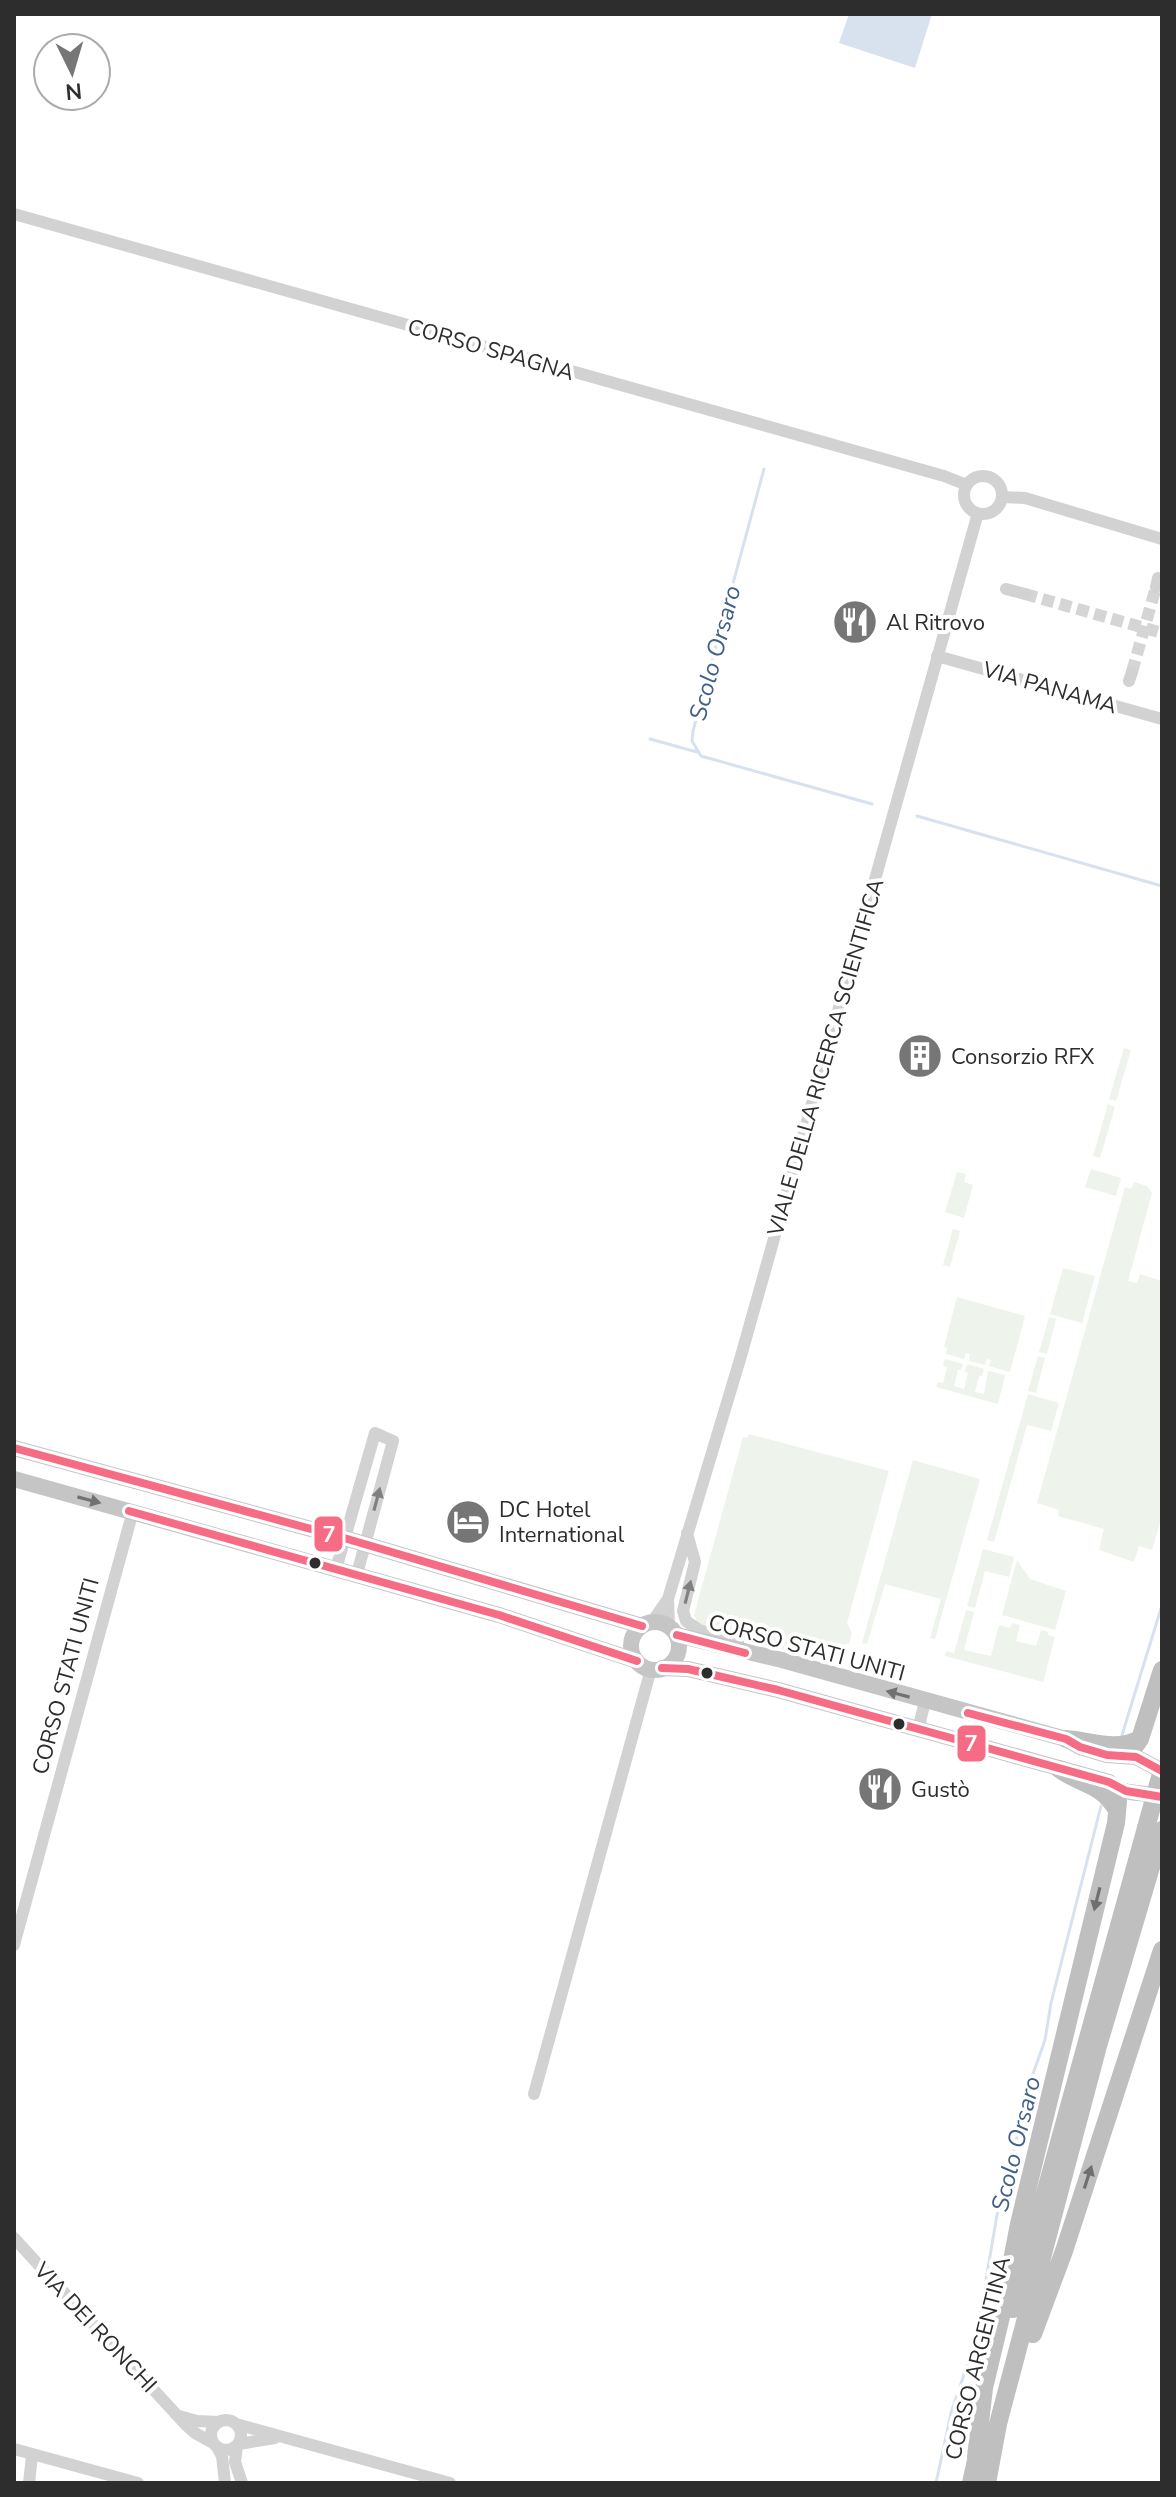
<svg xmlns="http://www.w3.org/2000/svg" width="1176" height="2497" font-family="'Nunito Sans',sans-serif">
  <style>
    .green { fill: #eef3eb }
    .water { fill: #d8e2ef }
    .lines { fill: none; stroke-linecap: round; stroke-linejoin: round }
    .stream { stroke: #d8e2ef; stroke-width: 3 }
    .minor-tunnel { stroke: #d5d5d5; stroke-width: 12; stroke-dasharray: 12 6; stroke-linecap: butt }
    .minor { stroke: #d2d2d2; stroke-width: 12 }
    .major { stroke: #c5c5c5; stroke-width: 16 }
    .highway { stroke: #bfbfbf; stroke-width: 18 }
    .highway-bridge { stroke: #bfbfbf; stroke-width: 18 }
    .bus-1-casing { stroke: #fff; stroke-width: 14 }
    .bus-1 { stroke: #f66c85; stroke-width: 8 }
    .oneway { fill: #808080 }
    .oneway2 { fill: #717171 }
    .oneway3 { fill: #6f6f6f }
    .bus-dot { fill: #2d2d2d; stroke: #fff; stroke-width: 3 }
    .labels { text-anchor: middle; stroke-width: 8; stroke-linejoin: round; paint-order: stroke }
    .street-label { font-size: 22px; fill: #2d2d2d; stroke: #fff }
    .poi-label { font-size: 22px; fill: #2d2d2d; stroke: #fff; text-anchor: start }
    .water-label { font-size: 24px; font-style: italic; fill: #416188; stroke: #fff }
    .line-badge { stroke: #fff; stroke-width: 3 }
    .badge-label { font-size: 22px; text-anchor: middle; font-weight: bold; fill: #fff }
  </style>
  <rect width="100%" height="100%" fill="#fff"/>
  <path class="green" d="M1124,1048l7,2 -15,51 -7,-2z
    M1108,1104l7,3 -15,51 -7,-2z
    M1091,1169l30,9 -5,18 -31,-9z
    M957,1172l9,2 -2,8 9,3 -9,33 -19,-6z
    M1134,1182l13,4 5,7 -24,88 9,2 3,-9 22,7v235l-10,34 -13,-4 -5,16 -35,-12 5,-21 -46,-13 1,-6 -22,-7 88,-316 6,2z
    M953,1229l7,2 -10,36 -7,-2z
    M1063,1268l32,8 -13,47 -32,-9z
    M957,1297l68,19 -15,56 -21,-6 2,-6 -4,-1 -2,6 -16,-4 1,-7 -4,-1 -2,6 -18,-5 1,-6 -3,-1z
    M1049,1317l7,2 -9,35 -8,-2z
    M1038,1356l7,2 -9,35 -8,-2z
    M945,1359l18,5 -2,6h-3l-4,16 10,3 4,-16 -3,-1 2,-8 17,5 -2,7h-3l-4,16 9,2 4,-23 17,4 -7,29 -62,-17 2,-5 5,1 4,-16 -4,-1z
    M1028,1394l31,9 -8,28 -24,-6 -33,117 -7,-2z
    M749,1434l140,37 -42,152 5,10 -3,11h-4l-5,21 -141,-39 -5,-11 49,-178 4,1z
    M913,1460l67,19 -45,160 -5,-1 11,-39 -56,-15 -18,60 -5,-1z
    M983,1549l31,8 -5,20 -24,-6 -10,37 -8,-2z
    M1017,1560l13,19 36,12 -11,39 -53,-15z
    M966,1610l8,2 -10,38 27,6 8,-31 11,3 2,-5 8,2 -4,16 20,5 5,-16 7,2v3l7,2 -12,45 -98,-26 1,-5 8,2z"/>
  <path class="water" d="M849,14h83l-17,54 -76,-25z"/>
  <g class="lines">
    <path class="stream" d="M764,469l-71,262 -1,10 9,15 171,48
      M650,739l47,13
      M917,816l245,70
      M1122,1735l40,-130
      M936,2483l15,-70 25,-74 21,-124 37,-144 11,-31 6,-37 50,-197"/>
    <path class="minor-tunnel" d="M1025,594l137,39
      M1132,672l24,-85"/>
    <path class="minor" d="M14,214l930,262 23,9
      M964 495a19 19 0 1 1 38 0a19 19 0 1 1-38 0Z
      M1003,497l22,1 137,41
      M1156,587l2,-9
      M1006,589l19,5
      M937,656l225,63
      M1129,681l3,-9
      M687,1533l8,29 -12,49 3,10 13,9 39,12
      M336,1569l39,-136 18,8 -36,133
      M652,1622l16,-23
      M669,1626l-1,-27 73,-243 237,-843
      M918,1730l7,-29
      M14,1945l119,-434
      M534,2094l117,-425
      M14,2238l172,187 9,8 18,10
      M179,2416l18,5 22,1
      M211 2435a15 15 0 1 1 30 0a15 15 0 1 1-30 0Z
      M236,2424l214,59
      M239,2444l36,-6
      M237,2446l-2,16 7,21
      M217,2447l5,9 3,27
      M14,2449l124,34
      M29,2483l3,-27"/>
    <path class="major" d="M14,1448l330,90 298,88
      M14,1479l485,136 138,46
      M631 1646a24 24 0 1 1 48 0a24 24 0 1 1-48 0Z
      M677,1635l105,25 284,79 14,8 27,8 29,2 26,14
      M662,1668l26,1 90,21 331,92c13,14 34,9 53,15"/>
    <path class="highway" d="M1066,1739c26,2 49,13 74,0
      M1128,1755l12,-16 22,-69
      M1059,1769c24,17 41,13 58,41
      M1013,2309l133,-481
      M1033,2334l31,-83 98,-301
      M976,2457l8,-69 17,-71 18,-93 97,-401 2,-21 -2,-13
      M971,2483l8,-36
      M987,2483l11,-59 100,-378 64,-216"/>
    <path class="highway-bridge" d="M1146,1828l16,-58"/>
    <g class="bus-1-casing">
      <path id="bus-1" d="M14,1448l330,90 298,88
        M129,1511l370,104 138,46
        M677,1635l68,18
        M662,1668l26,1 90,21 331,92 17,9 36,6
        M968,1713l98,26 14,8 27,8 29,2 26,14"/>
    </g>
    <use href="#bus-1" class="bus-1"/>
  </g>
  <defs><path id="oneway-solid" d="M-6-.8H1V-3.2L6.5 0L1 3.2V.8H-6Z" transform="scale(2)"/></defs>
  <g class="oneway">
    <use href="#oneway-solid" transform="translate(377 1499) rotate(-75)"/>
    <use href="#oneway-solid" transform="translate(688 1592) rotate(-76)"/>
  </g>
  <g class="oneway2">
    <use href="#oneway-solid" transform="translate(89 1500) rotate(15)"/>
    <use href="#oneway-solid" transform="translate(898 1694) rotate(-165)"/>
  </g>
  <g class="oneway3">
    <use href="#oneway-solid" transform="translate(1097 1899) rotate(104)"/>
    <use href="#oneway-solid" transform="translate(1088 2177) rotate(-72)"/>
  </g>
  <defs>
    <g id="restaurant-disc" transform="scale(2.3)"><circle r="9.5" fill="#767676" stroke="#fff"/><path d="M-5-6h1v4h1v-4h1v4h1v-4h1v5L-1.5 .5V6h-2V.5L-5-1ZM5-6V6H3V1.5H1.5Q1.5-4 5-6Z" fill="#fff"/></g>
    <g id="building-disc" transform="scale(2.3)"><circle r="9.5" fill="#767676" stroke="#fff"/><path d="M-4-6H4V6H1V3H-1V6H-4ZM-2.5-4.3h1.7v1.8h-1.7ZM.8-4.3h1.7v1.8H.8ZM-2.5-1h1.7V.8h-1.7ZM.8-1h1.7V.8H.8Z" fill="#fff"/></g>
    <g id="hotel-disc" transform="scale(2.3)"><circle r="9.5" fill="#767676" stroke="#fff"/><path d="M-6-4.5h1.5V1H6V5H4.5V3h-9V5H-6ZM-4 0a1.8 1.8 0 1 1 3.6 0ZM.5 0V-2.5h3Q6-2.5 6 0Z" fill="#fff"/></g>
  </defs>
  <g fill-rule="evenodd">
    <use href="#restaurant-disc" x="855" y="622"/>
    <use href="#building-disc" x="920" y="1056"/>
    <use href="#hotel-disc" x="468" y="1522"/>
    <use href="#restaurant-disc" x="880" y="1789"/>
  </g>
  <g class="bus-dot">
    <circle cx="315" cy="1563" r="7"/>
    <circle cx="707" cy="1673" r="7"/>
    <circle cx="899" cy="1724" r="7"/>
  </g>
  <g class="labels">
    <g class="street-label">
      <text transform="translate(491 349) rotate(16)" y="8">CORSO SPAGNA</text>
      <text transform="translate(1050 687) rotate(16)" y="8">VIA PANAMA</text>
      <text transform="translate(825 1057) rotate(-74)" y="8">VIALE DELLA RICERCA SCIENTIFICA</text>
      <text transform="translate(807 1647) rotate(15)" y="8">CORSO STATI UNITI</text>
      <text transform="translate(65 1676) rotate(-75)" y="8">CORSO STATI UNITI</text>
      <text transform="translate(96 2327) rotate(47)" y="8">VIA DEI RONCHI</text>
      <text transform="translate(977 2358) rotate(-76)" y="8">CORSO ARGENTINA</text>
    </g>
    <g class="poi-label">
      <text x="886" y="630">Al Ritrovo</text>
      <text x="951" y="1064">Consorzio RFX</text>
      <text x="499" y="1517">DC Hotel<tspan x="499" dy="25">International</tspan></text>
      <text x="911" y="1797">Gustò</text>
    </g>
    <g class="water-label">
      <text transform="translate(715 653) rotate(-75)" y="8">Scolo Orsaro</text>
      <text transform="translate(1016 2144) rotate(-76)" y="8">Scolo Orsaro</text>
    </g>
  </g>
  <g class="line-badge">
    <rect x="313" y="1515" width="31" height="38" rx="8" fill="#f66c85"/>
    <rect x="956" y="1724" width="31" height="39" rx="8" fill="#f66c85"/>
  </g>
  <g class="badge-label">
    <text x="329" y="1542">7</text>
    <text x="971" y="1751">7</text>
  </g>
  <rect width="1176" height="2497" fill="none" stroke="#2d2d2d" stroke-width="32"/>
  <g transform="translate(72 72) rotate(175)"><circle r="38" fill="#ffffff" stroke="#ababab" stroke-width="2"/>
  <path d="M0-6L14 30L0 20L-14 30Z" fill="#767676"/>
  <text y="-12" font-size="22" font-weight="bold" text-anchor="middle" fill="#2d2d2d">N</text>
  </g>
</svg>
